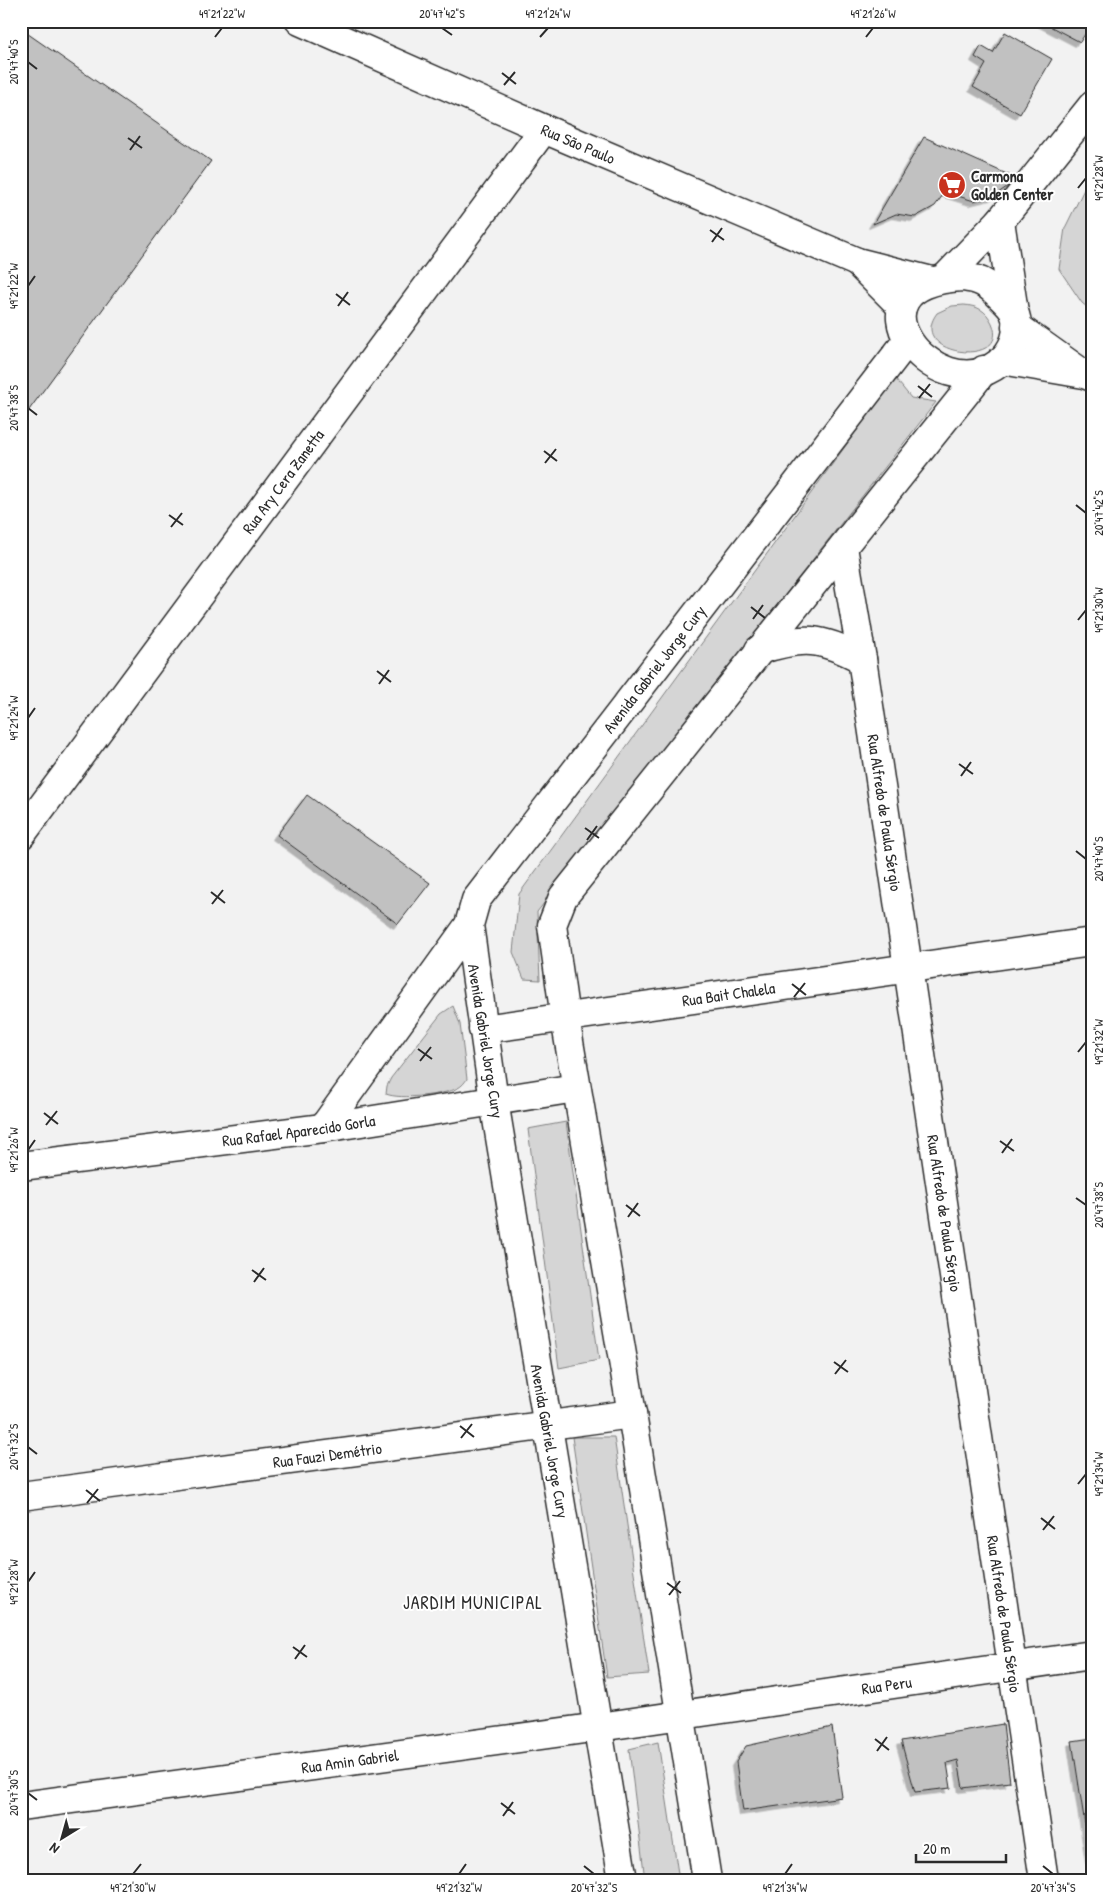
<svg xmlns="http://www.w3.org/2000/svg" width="1113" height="1901" font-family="'Patrick Hand',sans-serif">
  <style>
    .green { fill: #d5d5d5; stroke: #808080 }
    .building { fill: #c1c1c1; stroke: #2b2b2b; filter: url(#shadow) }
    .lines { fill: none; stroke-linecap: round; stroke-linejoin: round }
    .street-casing { stroke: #2b2b2b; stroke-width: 31 }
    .secondary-casing { stroke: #2b2b2b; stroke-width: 31 }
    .street { stroke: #fff; stroke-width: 28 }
    .secondary { stroke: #fff; stroke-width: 28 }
    .ticks { fill: none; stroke: #2b2b2b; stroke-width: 2 }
    .labels { text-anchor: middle; stroke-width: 4; stroke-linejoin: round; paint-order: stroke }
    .street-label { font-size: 16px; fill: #2b2b2b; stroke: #fff }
    .poi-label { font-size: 16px; font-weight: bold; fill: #2b2b2b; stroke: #fff; text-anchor: start }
    .neighbourhood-label { font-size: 18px; letter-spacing: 1px; fill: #2b2b2b; stroke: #fff }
    .neatline { fill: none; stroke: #2b2b2b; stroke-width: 2 }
    .ticks-label { font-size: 12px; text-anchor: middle; fill: #2b2b2b }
  </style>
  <defs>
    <filter id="shadow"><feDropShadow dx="-4.5" dy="4.5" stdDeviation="0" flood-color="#0004"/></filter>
  </defs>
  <rect width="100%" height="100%" fill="#f2f2f2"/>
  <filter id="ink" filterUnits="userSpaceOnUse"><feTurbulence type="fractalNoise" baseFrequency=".02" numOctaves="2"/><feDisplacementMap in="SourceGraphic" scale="10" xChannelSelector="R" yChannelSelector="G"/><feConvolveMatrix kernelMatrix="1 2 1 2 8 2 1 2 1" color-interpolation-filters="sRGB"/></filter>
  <g filter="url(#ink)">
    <path class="green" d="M1092,173v138l-10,-8 -23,-34 6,-41z
      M964,305c13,1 22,5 28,18 20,46 -87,33 -55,-10l15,-7z
      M895,378l16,20 25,4 -399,510 3,68 -16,-1 -11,-27 6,-58z
      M453,1006l7,18 7,55c-2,3 -5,7 -9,9 -14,7 -57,12 -72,6l1,-8 4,-8 50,-64z
      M566,1122l33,238 -40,8 -31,-239z
      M572,1437h42l35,237 -42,3z
      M658,1742l21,138h-34l-16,-131z"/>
    <path class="building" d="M1040,21h52v2l-12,19z
      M21,29l190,132 -190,260z
      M1005,32l47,27 -32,55 -47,-27 13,-23 -11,-7 6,-11 12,7z
      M924,137l94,42 -24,17 -20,5 -29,-9 -10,14 -20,11 -19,-3 -23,10z
      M307,795l123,88 -32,41 -121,-89z
      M1003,1724l7,58 -47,6 -5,-28 -11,3 4,25 -36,4 -14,-51z
      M832,1727l10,70 -99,14 -7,-49 10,-16z
      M1092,1738v132l-20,-129z"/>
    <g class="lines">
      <g class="street-casing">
        <g id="street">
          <path d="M1000,221l14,91"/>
          <path d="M945,278l55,-57 92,-115"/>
          <path id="s1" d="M843,547l19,112 182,1221"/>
          <path id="s2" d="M21,835l523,-706"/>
          <path id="s3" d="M483,1029l609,-87"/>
          <path id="s4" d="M21,1166l302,-38 253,-40"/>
          <path id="s5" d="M21,1496l611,-82"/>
          <path id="s6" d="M21,1806l578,-79 493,-72"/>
        </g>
      </g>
      <g class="secondary-casing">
        <g id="secondary">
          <path id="s7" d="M300,21l244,108 313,133 75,19"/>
          <path d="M857,262l45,45"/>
          <path d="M963,277c4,1 10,1 14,3 8,2 16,9 22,15 5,5 12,11 15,17 8,19 -1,39 -15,51 -63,50 -165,-80 -36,-86z"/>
          <path d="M1016,326l63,45"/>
          <path d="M1002,360l82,14 8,3"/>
          <path d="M759,650c44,-14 62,-13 103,9"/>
          <path d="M323,1128l146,-203"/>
          <path id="s8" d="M623,1880l-129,-779 -25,-176 7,-25 431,-559"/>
          <path d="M707,1880l-75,-466 -67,-396 -13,-93 11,-28 421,-527"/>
        </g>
      </g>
      <use href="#street" class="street"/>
      <use href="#secondary" class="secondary"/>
    </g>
  </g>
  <path class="ticks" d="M442,28l10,7M215,37l7,-9M540,37l8,-9M866,37l7,-9M28,62l9,7M502,73l14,11M504,85l11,-13M128,138l14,10M130,150l10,-14M1078,188l8,-10M710,230l14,10M712,242l10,-14M28,286l7,-10M336,294l14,11M338,306l10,-14M918,386l14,11M919,398l11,-14M28,408l9,7M544,451l13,10M545,463l11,-14M1076,505l10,8M169,515l14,10M171,527l11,-14M751,607l14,11M753,619l10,-14M1078,620l8,-10M377,671l14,11M379,684l10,-14M28,718l7,-10M959,764l14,10M961,776l10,-14M585,828l14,10M587,840l10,-14M1076,851l10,8M211,892l14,11M212,904l11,-14M792,984l14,11M794,997l11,-14M418,1049l14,10M1078,1052l8,-10M420,1061l11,-14M44,1113l14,11M46,1125l11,-14M1000,1141l14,10M28,1150l7,-10M1002,1153l10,-14M1076,1198l10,7M626,1205l14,11M628,1217l10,-14M252,1270l14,10M254,1282l10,-14M834,1362l14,10M835,1374l11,-14M460,1426l14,11M461,1438l11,-14M28,1447l9,7M1078,1484l8,-10M86,1490l14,11M87,1503l11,-14M1041,1518l14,11M1043,1530l11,-14M28,1582l7,-10M667,1583l14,10M669,1595l11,-14M293,1647l14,10M295,1659l10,-14M875,1739l14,11M877,1751l10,-14M28,1793l9,7M501,1803l14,11M503,1816l10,-14M584,1866l10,8M1043,1866l10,8M133,1874l8,-10M459,1874l7,-10M785,1874l7,-10"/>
  <defs>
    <g id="supermarket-disc" transform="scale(1.4375)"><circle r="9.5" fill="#c8321e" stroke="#fff"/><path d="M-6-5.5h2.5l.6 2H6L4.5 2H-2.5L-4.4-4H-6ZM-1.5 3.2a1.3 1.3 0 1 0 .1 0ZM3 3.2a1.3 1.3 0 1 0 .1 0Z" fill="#fff"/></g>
  </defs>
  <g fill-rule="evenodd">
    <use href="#supermarket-disc" x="952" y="185"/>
  </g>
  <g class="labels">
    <g class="street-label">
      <text dy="6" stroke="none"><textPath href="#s7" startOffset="304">Rua São Paulo</textPath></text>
      <text dy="6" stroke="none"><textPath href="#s2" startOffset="440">Rua Ary Cera Zanetta</textPath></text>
      <text dy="6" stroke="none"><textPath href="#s8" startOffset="1285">Avenida Gabriel Jorge Cury</textPath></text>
      <text dy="6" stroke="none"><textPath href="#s1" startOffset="269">Rua Alfredo de Paula Sérgio</textPath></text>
      <text dy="6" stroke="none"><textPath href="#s3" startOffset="248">Rua Bait Chalela</textPath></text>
      <text transform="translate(486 1041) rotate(81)" y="6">Avenida Gabriel Jorge Cury</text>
      <text dy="6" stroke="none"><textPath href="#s4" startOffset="280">Rua Rafael Aparecido Gorla</textPath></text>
      <text dy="6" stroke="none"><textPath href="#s1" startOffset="674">Rua Alfredo de Paula Sérgio</textPath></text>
      <text transform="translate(550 1441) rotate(80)" y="6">Avenida Gabriel Jorge Cury</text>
      <text dy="6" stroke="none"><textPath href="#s5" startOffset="309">Rua Fauzi Demétrio</textPath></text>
      <text dy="6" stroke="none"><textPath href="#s1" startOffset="1079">Rua Alfredo de Paula Sérgio</textPath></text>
      <text dy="6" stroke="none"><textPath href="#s6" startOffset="874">Rua Peru</textPath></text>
      <text dy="6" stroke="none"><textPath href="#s6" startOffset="332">Rua Amin Gabriel</textPath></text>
    </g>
    <g class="poi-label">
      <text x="971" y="182">Carmona<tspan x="971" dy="18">Golden Center</tspan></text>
    </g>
    <g class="neighbourhood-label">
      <text x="473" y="1609">JARDIM MUNICIPAL</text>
    </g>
  </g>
  <rect width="1113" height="1901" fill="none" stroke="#fff" stroke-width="55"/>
  <g transform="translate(62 1838) rotate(217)" stroke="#ffffff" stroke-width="4" paint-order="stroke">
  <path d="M0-4L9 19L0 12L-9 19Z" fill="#2b2b2b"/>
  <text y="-8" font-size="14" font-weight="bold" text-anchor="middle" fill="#2b2b2b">N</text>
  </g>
  <path d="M916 1854v8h90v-8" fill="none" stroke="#2b2b2b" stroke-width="2.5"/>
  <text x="923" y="1854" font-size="15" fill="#2b2b2b" stroke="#ffffff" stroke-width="4" paint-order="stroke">20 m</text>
  <rect x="28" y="28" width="1058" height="1846" class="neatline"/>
  <g class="ticks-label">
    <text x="222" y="18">49°21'22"W</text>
    <text x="442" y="18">20°47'42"S</text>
    <text x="548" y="18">49°21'24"W</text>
    <text x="873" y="18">49°21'26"W</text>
    <text transform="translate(14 62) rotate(-90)" y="4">20°47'40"S</text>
    <text transform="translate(1099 178) rotate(-90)" y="4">49°21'28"W</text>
    <text transform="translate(14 286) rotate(-90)" y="4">49°21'22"W</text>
    <text transform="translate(14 408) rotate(-90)" y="4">20°47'38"S</text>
    <text transform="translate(1099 513) rotate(-90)" y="4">20°47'42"S</text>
    <text transform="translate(1099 610) rotate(-90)" y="4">49°21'30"W</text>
    <text transform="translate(14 718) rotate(-90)" y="4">49°21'24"W</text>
    <text transform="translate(1099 859) rotate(-90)" y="4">20°47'40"S</text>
    <text transform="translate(1099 1042) rotate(-90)" y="4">49°21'32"W</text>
    <text transform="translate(14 1150) rotate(-90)" y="4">49°21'26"W</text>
    <text transform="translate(1099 1205) rotate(-90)" y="4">20°47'38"S</text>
    <text transform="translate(14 1447) rotate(-90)" y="4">20°47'32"S</text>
    <text transform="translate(1099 1474) rotate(-90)" y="4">49°21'34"W</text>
    <text transform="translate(14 1582) rotate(-90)" y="4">49°21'28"W</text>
    <text transform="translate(14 1793) rotate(-90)" y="4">20°47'30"S</text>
    <text x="133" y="1892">49°21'30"W</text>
    <text x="459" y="1892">49°21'32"W</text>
    <text x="594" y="1892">20°47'32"S</text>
    <text x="785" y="1892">49°21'34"W</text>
    <text x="1053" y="1892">20°47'34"S</text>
  </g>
</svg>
